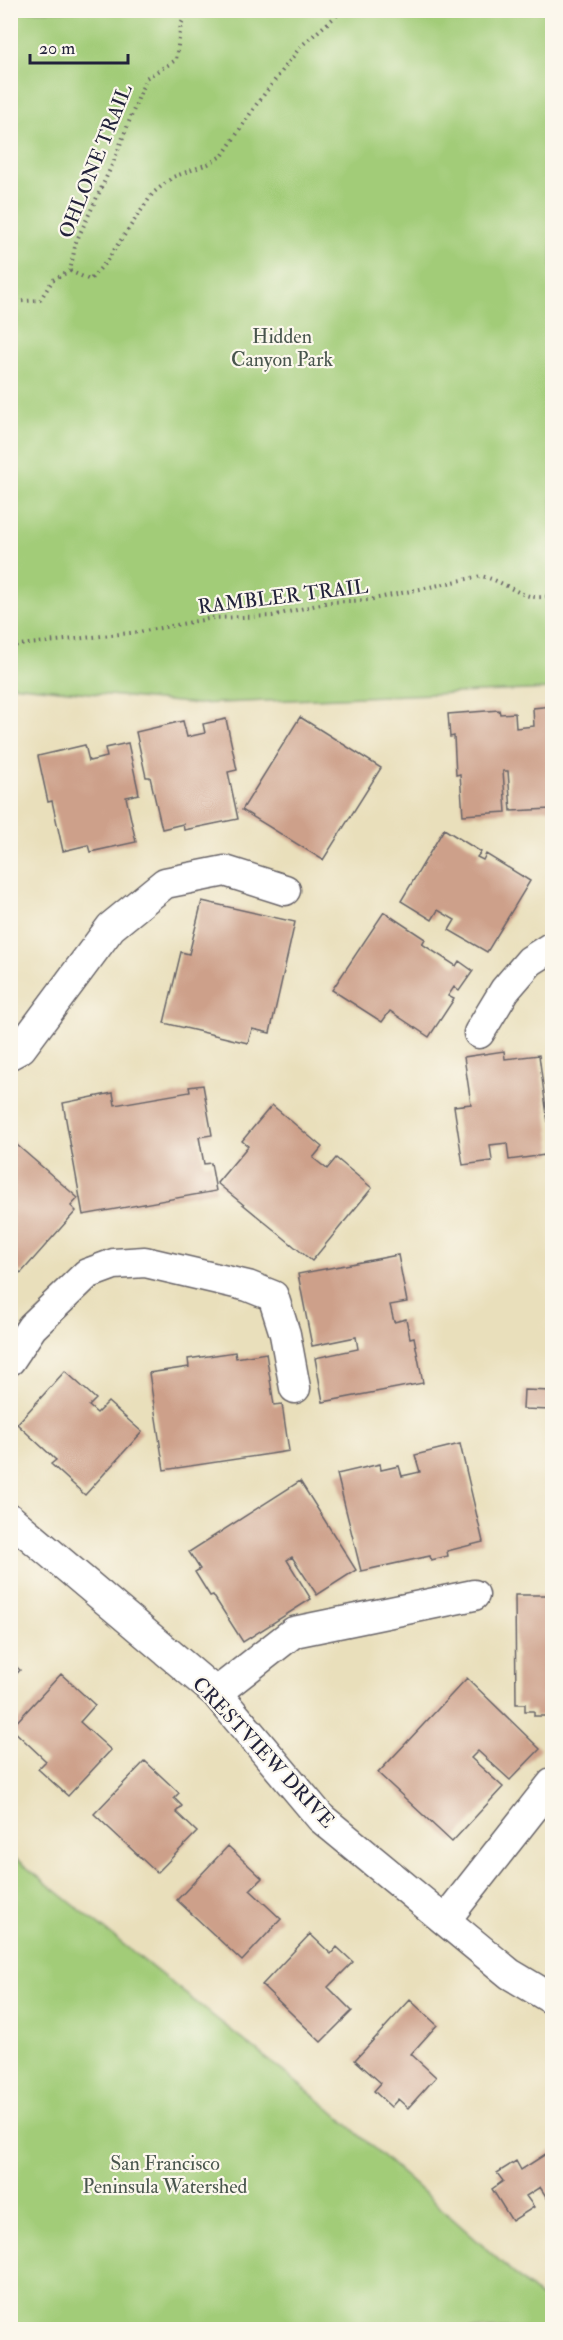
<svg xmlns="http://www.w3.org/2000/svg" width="563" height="2340" font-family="'IM FELL Double Pica',serif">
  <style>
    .green { fill: #a2cc78; stroke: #62775a; stroke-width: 1.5 }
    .building { fill: #cda08a }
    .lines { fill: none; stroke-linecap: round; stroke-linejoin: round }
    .minor-casing { stroke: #686468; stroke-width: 33 }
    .path { stroke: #686468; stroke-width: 4; stroke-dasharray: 1.5 4.5; stroke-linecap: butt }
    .minor { stroke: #fff; stroke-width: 30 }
    .labels { text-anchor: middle; stroke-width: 4.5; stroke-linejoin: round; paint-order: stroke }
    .street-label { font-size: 20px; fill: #22223b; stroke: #fbf7ec }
    .park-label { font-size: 20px; fill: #48554d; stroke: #fbf7ec }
  </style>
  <rect width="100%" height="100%" fill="#fbf7ec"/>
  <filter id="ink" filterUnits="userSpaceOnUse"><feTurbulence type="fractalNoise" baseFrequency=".0167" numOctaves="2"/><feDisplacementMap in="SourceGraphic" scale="12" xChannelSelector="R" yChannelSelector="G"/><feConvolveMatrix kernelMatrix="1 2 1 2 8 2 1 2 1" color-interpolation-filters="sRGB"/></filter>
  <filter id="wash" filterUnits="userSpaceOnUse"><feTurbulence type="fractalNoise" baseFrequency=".008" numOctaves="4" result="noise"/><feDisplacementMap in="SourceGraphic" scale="24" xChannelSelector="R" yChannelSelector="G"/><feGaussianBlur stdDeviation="1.35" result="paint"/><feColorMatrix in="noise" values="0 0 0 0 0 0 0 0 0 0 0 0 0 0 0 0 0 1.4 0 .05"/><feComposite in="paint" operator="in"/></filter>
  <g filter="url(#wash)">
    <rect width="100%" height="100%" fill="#e9dfbb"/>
    <path class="green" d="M10,11h542v678l-355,15 -186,-19z
      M11,1855l319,254 219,196 3,5v19h-541z"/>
    <g id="blocks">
      <path class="building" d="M552,706l-1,103 -40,2 -3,-40h-5l3,41 -43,3 -3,-41 -4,1 -2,-39 -4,1 -2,-23 51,-4 1,4 15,-1 1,15 18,-2 -1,-18z
        M300,717l81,51 -58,92 -81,-50z
        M226,719l11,51 -9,2 10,47 -54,11 -1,-6 -21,5 -12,-52h-4l-10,-45 47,-11 4,16 18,-4 -2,-9z
        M128,743l11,51 -13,3 10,45 -46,10 -2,-7 -25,6 -11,-50 -4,1 -10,-46 47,-11 4,16 18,-4 -2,-9z
        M444,829l37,23 -4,5 6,3 3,-6 44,27 -43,71 -38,-22 6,-10 -17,-10 -6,10 -31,-19z
        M202,901l93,21 -25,111 -18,-4 -4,14 -84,-20 17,-71 8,2z
        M384,912l41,27 -3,5 34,22 3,-5 14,10 -14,20 -5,-4 -6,9 6,3 -25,38 -39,-26 -8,11 -50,-32z
        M504,1051l1,8 34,-4 13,99 -43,6 -2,-17 -17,2 2,16 -29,4 -9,-59 17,-2 -7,-47z
        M203,1085l9,50 -13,2 5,27 7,-1 5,28 -133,24 -20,-112 50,-10 2,12 75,-13 -1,-5z
        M272,1105l50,42 -9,11 14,11 9,-11 36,30 -60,73 -95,-78 31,-37 -6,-5z
        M10,1139l68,59 -7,8 5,5 -55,62 -11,-10z
        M398,1255l9,47 -17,3 4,17 12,-3 4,19 4,-1 9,46 -100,19 -8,-44 43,-9 -2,-12 -44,9 -14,-72z
        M235,1352l1,6 30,-5 8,52 8,-1 7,47 -125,19 -15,-97 40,-6 -1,-8z
        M65,1371l31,28 -7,7 8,7 11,-11 34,30 -57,63 -34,-31 5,-4 -39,-36z
        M524,1390l28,1v19l-29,-1z
        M460,1444l23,98 -36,9 1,5 -17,4 -1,-4 -69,15 -24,-97 43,-10 1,6 18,-4 3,10 18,-4 -5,-17z
        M300,1481l56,89 -39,25 -25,-38 -5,3 24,39 -68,43 -30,-47 -3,1 -15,-24 5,-3 -11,-17z
        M515,1595h37v121h-18v-5h-9v-7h-9z
        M10,1661l10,9 -10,11z
        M61,1674l34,31 -15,17 31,28 -43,46 -30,-27 8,-8 -35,-33z
        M467,1678l73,71 -30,31 -32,-29 -7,7 32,29 -51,55 -74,-69z
        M145,1761l34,32 -5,5 8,8 -6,6 21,20 -40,41 -63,-59z
        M228,1846l34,32 -12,12 31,29 -39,42 -65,-61z
        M310,1934l21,20 6,-7 16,15 -25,25 24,24 -31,31 -59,-57z
        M410,2000l27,25 -26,29 25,23 -28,31 -10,-9 -7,8 -17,-16 7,-8 -26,-23z
        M552,2150v56l-12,-19 -14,9 8,11 -22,14 -20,-32 11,-8 -6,-8 19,-12 5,9z"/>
    </g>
  </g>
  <g filter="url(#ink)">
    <use href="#blocks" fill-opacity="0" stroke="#686468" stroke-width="1.5"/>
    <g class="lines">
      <g class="minor-casing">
        <path id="minor" d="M479,1033l26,-43 25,-29 22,-14
          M10,1054l11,-6 90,-121 54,-44 60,-12 60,19
          M10,1360l22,-33 55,-53 27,-10 31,-2 103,24 25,10 12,38 10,54
          M10,1519l206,174 105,125 189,156 42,25
          M216,1693l78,-61 180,-37
          M445,1920l107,-136"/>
      </g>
      <path class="path" d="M70,271l20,9 16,-18 47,-69 20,-16 35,-13 15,-9 33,-50 45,-59 42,-36
        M10,302l30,-2 13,-20 17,-9 6,-29 37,-79 33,-85 30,-18 5,-36 8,-14
        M10,646l129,-14 74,-14 59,-2 57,-14 40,-2 112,-24c29,6 42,28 71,19"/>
      <use href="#minor" class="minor"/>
    </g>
  </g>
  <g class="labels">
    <g class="street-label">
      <text transform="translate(95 161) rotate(-68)" y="7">OHLONE TRAIL</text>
      <text transform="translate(283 596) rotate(-7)" y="7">RAMBLER TRAIL</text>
      <text transform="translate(264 1752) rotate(47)" y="7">CRESTVIEW DRIVE</text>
    </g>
    <g class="park-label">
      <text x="282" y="343">Hidden<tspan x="282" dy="23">Canyon Park</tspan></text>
      <text x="165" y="2170">San Francisco<tspan x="165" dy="23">Peninsula Watershed</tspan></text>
    </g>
  </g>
  <rect width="563" height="2340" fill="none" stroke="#fbf7ec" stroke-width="36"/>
  <path d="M30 54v9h98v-9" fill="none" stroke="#22223b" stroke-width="3"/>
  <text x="39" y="54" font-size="18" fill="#22223b" stroke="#fbf7ec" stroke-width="4.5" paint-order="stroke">20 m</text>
</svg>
